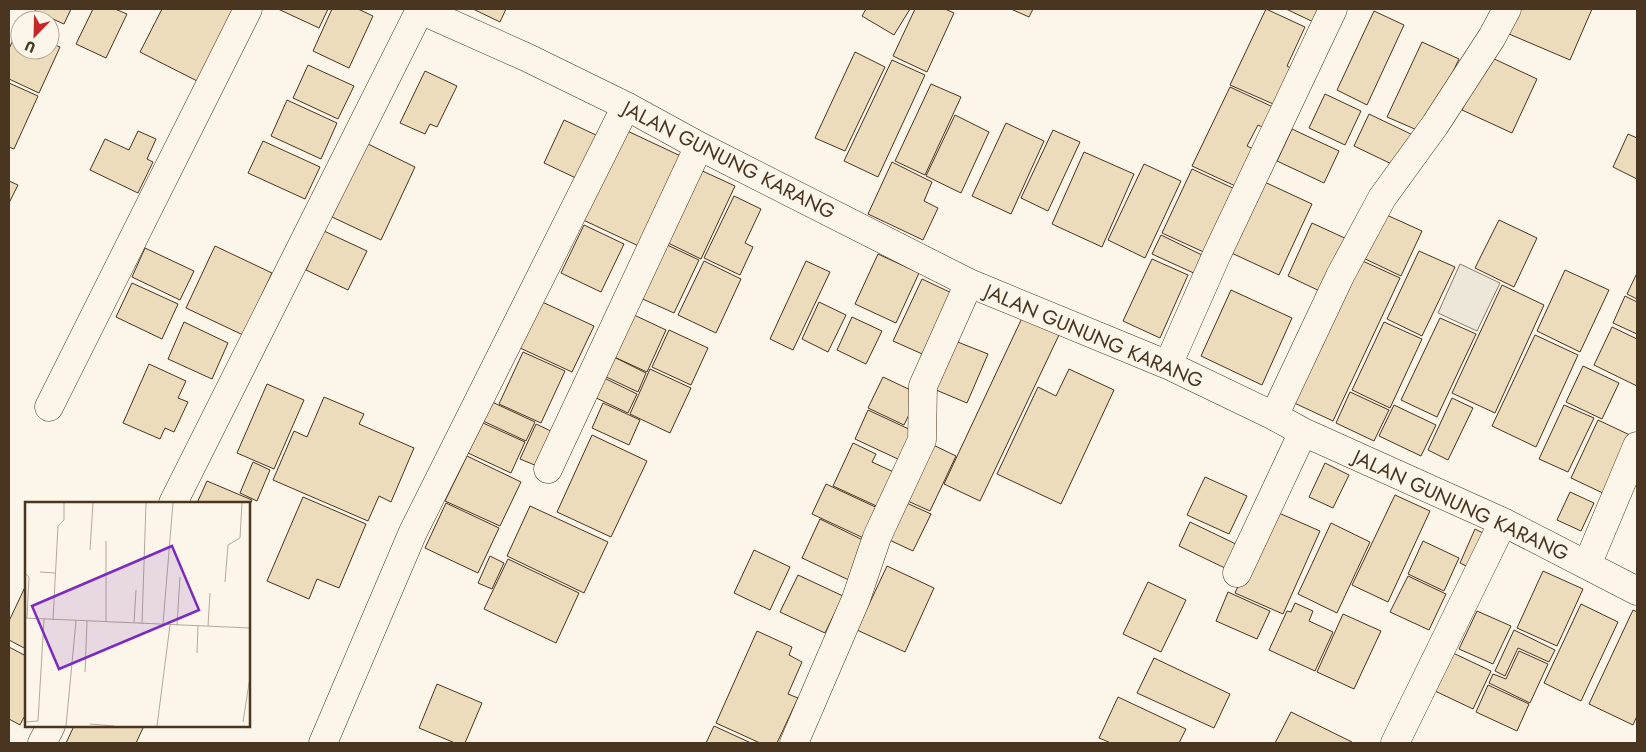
<svg xmlns="http://www.w3.org/2000/svg" width="1646" height="752" font-family="Jost,sans-serif">
  <style>
    .parking { fill: #ede7d9; stroke: #887966 }
    .building { fill: #ecdcbc; stroke: #4a3520 }
    .lines { fill: none; stroke-linecap: round; stroke-linejoin: round }
    .street-casing { stroke: #4a3520; stroke-width: 29 }
    .street { stroke: #fbf6e9; stroke-width: 28 }
    .labels { text-anchor: middle; stroke-width: 4; stroke-linejoin: round; paint-order: stroke }
    .street-label { font-size: 20px; fill: #4a3520; stroke: #fbf6e9 }
    .inset-road { fill: none; stroke: #b4a999; stroke-width: 1 }
    .view { fill: #7b2cbf; fill-opacity: 0.15; stroke: #7b2cbf; stroke-width: 2.5 }
    .inset-edge { fill: none; stroke: #4a3520; stroke-width: 2.5 }
  </style>
  <rect width="100%" height="100%" fill="#fbf6e9"/>
  <path class="parking" d="M1460,264l40,19 -23,48 -39,-18z"/>
  <path class="building" d="M36,9h35l-7,15 -29,-13z
    M93,9h22l12,5 -21,44 -30,-14z
    M162,9h79l-38,75 -63,-32z
    M278,9h50l-9,19z
    M332,9h26l15,7 -24,52 -36,-17z
    M473,9h33l-6,13z
    M866,9h44l-16,26 -32,-19z
    M915,9h30l9,4 -27,59 -34,-16z
    M1011,9h22l-4,8z
    M1266,9l39,18 -18,39 9,5 -16,36 -50,-22z
    M1286,9h44l-8,17z
    M1519,9h73l-22,51 -61,-26z
    M1374,11l30,14 -37,80 -30,-15z
    M18,28l2,1v21h30v-7l10,4 -21,46 -30,-14v-30z
    M1422,42l37,17 -35,74 -37,-16z
    M855,52l30,15 -40,84 -30,-13z
    M1488,56l49,23 -25,54 -50,-23z
    M892,60l33,15 -47,102 -34,-16z
    M308,65l46,21 -16,33 -45,-21z
    M425,71l32,15 -20,41 -7,-3 -5,10 -25,-11z
    M9,83l29,13 -24,53 -5,-2z
    M931,84l30,13 -36,78 -30,-14z
    M1230,87l43,20 -9,21 -6,-3 -11,21 15,7 -18,37 -52,-24z
    M1325,94l36,17 -16,34 -36,-17z
    M287,100l50,23 -16,36 -50,-23z
    M1369,114l46,22 -15,32 -46,-22z
    M955,115l34,17 -28,61 -35,-17z
    M564,120l34,16 -20,43 -34,-16z
    M1006,123l38,18 -33,73 -39,-18z
    M621,128l66,31 -42,90 -66,-31z
    M1292,129l47,22 -15,32 -47,-22z
    M1053,130l27,12 -32,69 -27,-13z
    M138,131l18,8 -9,20 6,3 -15,31 -48,-23 15,-31 24,11z
    M1628,134l9,4v41l-24,-12z
    M263,141l57,26 -15,32 -57,-26z
    M366,143l49,24 -34,73 -49,-23z
    M1084,152l50,22 -32,73 -50,-23z
    M892,162l40,20 -8,19 14,7 -15,32 -55,-26z
    M1144,164l37,17 -36,77 -37,-18z
    M696,168l39,18 -34,73 -39,-19z
    M1192,169l45,21 -29,64 -46,-21z
    M1258,179l54,25 -33,71 -54,-25z
    M9,181l9,4 -9,18z
    M734,196l27,13 -16,34 8,4 -13,28 -36,-17z
    M1380,212l42,19 -21,45 -42,-20z
    M1499,220l38,18 -23,49 -39,-19z
    M1312,223l37,17 -25,53 -36,-17z
    M584,225l40,19 -23,48 -40,-19z
    M324,231l43,20 -19,39 -42,-20z
    M1161,235l45,22 -8,18 -46,-21z
    M661,242l38,18 -25,53 -38,-17z
    M215,246l57,27 -29,62 -57,-27z
    M145,248l49,23 -14,29 -48,-23z
    M1419,251l36,16 -33,69 -35,-17z
    M878,254l41,19 -23,50 -41,-19z
    M1356,258l44,20 -67,143 -43,-20z
    M1152,259l36,16 -28,63 -37,-17z
    M704,261l37,18 -25,54 -38,-18z
    M806,261l24,11 -37,78 -23,-11z
    M1565,270l44,20 -29,62 -43,-21z
    M1637,273v26l-10,-5z
    M922,279l36,17 -29,61 -36,-16z
    M132,283l46,21 -16,35 -46,-22z
    M1502,285l42,20 -49,108 -43,-20z
    M1231,290l61,28 -30,67 -61,-29z
    M1625,296l12,6v32l-24,-11z
    M540,301l54,25 -22,46 -54,-25z
    M819,302l27,13 -18,37 -26,-13z
    M632,314l34,16 -19,42 -35,-16z
    M852,317l30,14 -16,33 -29,-14z
    M1022,318l37,17 -79,166 -36,-17z
    M1440,318l36,16 -39,83 -36,-17z
    M184,322l44,21 -16,36 -44,-20z
    M1384,322l38,17 -32,69 -38,-18z
    M1612,327l25,12v47l-43,-21z
    M669,330l39,18 -17,37 -39,-18z
    M1535,335l43,20 -42,92 -44,-21z
    M950,339l38,15 -21,49 -38,-16z
    M523,352l42,19 -24,52 -42,-19z
    M612,356l34,17 -8,19 -36,-17z
    M149,364l37,17 -8,17 10,4 -14,30 -9,-4 -5,11 -37,-16z
    M1583,366l36,17 -17,36 -36,-17z
    M650,369l41,19 -21,45 -40,-19z
    M1069,369l45,21 -53,114 -64,-30 41,-87 18,9z
    M602,377l35,17 -9,19 -36,-17z
    M883,377l36,17 -15,31 -36,-17z
    M267,384l37,16 -30,69 -37,-16z
    M1350,392l39,18 -15,31 -38,-18z
    M324,397l40,17 -5,10 55,24 -23,54 -12,-6 -11,25 -95,-41 21,-49 13,6z
    M1452,398l21,10 -25,52 -20,-10z
    M492,402l43,20 -9,19 -43,-20z
    M603,403l37,17 -11,25 -37,-17z
    M1394,405l42,20 -15,31 -42,-20z
    M1564,405l30,13 -26,54 -29,-13z
    M868,410l45,21 -13,29 -45,-21z
    M1598,420l36,17 -27,58 -36,-17z
    M483,423l42,19 -14,31 -43,-20z
    M536,424l17,8 -16,34 -17,-7z
    M592,435l55,26 -36,76 -54,-25z
    M927,442l29,14 -26,55 -29,-13z
    M853,443l23,11 -4,8 26,12 -15,35 -50,-23z
    M467,456l54,26 -21,44 -55,-25z
    M253,462l17,8 -13,31 -17,-8z
    M1325,463l24,12 -16,33 -24,-11z
    M1205,477l42,19 -18,38 -42,-19z
    M207,481l45,19 -3,7v-4h-52z
    M826,484l58,27 -14,30 -58,-27z
    M1570,492l24,11 -13,28 -24,-11z
    M1395,495l35,16 -42,91 -36,-17z
    M303,497l63,27 -27,64 -22,-9 -8,20 -42,-18z
    M900,500l31,14 -18,37 -30,-14z
    M446,503l53,25 -21,45 -53,-25z
    M530,506l78,36 -24,51 -77,-37z
    M1272,510l48,21 -37,83 -48,-21z
    M820,519l49,24 -18,38 -49,-23z
    M1190,522l48,23 -11,24 -48,-23z
    M1331,523l39,19 -33,71 -39,-19z
    M1475,529l16,8 -16,33 -15,-7z
    M1423,541l36,17 -15,33 -36,-17z
    M754,550l36,17 -20,43 -36,-17z
    M490,556l14,7 -12,26 -14,-6z
    M508,559l71,34 -23,50 -72,-34z
    M887,566l47,22 -29,64 -48,-22z
    M1543,571l40,18 -26,57 -40,-18z
    M798,575l45,21 -18,37 -45,-21z
    M1408,576l38,18 -17,36 -39,-18z
    M1148,582l38,18 -25,52 -38,-18z
    M26,585v64l-17,-9v-19z
    M1228,592l42,19 -13,28 -41,-18z
    M1295,603l18,8 -4,10 24,11 -18,39 -46,-21 18,-39 4,1z
    M1581,604l37,18 -37,79 -37,-18z
    M1633,610l4,2v104l-4,9 -44,-21z
    M1477,611l34,15 -18,38 -34,-15z
    M1343,614l38,17 -27,58 -37,-17z
    M1514,630l41,20 -6,12 -31,-14 -13,28 -10,-5z
    M757,631l35,16 -3,8 13,7 -14,32 10,4 -21,45h-17l-44,-20z
    M9,647l17,9v62l-2,-1 -4,8 -11,-6z
    M1519,651l29,13 -18,39 -41,-20 4,-9 13,5z
    M1453,653l38,18 -18,38 -38,-18z
    M1154,658l76,36 -16,34 -77,-35z
    M437,684l45,19 -17,40h-10l-36,-15z
    M1488,685l41,19 -12,27 -41,-19z
    M1118,697l68,32 -7,14h-68l-12,-5z
    M1291,712l61,30 -1,1h-76z
    M74,726h64l5,2 -7,15h-70z
    M714,726l37,17h-45z"/>
  <g class="lines">
    <g class="street-casing">
      <path id="street" d="M418,9l108,48 100,49 73,40 270,137 199,82 106,51 29,16 200,90 134,69
        M1168,365l49,-111 116,-245
        M49,407l199,-398
        M1274,416l66,-140 42,-78 53,-73 57,-88 15,-28
        M548,469l151,-323
        M173,503l247,-493
        M1587,565l50,-119
        M1237,573l66,-141
        M42,743l9,-17
        M323,743l90,-211 213,-426
        M794,743l62,-144 21,-62 45,-97 1,-54 46,-103
        M1395,743l108,-221"/>
    </g>
    <use href="#street" class="street"/>
  </g>
  <g class="labels">
    <g class="street-label">
      <text transform="translate(729 160) rotate(27)" y="7">JALAN GUNUNG KARANG</text>
      <text transform="translate(1094 336) rotate(23)" y="7">JALAN GUNUNG KARANG</text>
      <text transform="translate(1461 505) rotate(25)" y="7">JALAN GUNUNG KARANG</text>
    </g>
  </g>
  <g transform="translate(25 502)">
    <rect width="225" height="225" fill="#fbf6e9"/>
    <path class="inset-road" d="M81,39v80M65,48l3,-47M15,70l15,1M0,71l4,4 -2,41M200,80l3,-37 12,-7 2,-35M0,116l225,10M28,118l5,-94 6,-6v-17M109,121l2,-33M117,122l4,-121M138,122l10,-121M152,123l3,-48M183,124l2,-33M172,151l1,-27M60,170l2,-51M0,220l13,-1 6,-102M218,220l7,-45M65,222l24,2M41,224l10,-105M132,224l13,-101"/>
    <path class="view" d="M147,44l27,64 -140,59 -27,-63z"/>
    <rect width="225" height="225" class="inset-edge"/>
  </g>
  <rect width="1646" height="752" fill="none" stroke="#4a3520" stroke-width="20"/>
  <g transform="translate(35 35) rotate(203)"><circle r="24" fill="#fbf6e9" stroke="#b4a999"/>
  <path d="M0-4L9 19L0 12L-9 19Z" fill="#c62828"/>
  <text y="-8" font-size="14" font-weight="bold" text-anchor="middle" fill="#4a3520">U</text>
  </g>
</svg>
